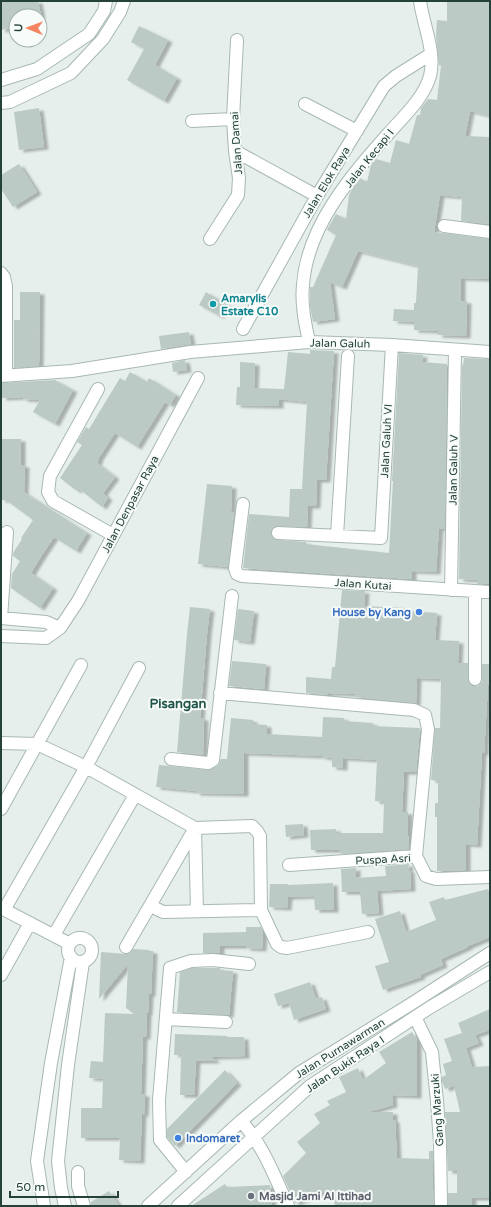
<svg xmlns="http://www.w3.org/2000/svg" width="491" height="1207" font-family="'Varela Round',sans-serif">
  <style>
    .building { fill: #bbcac4; filter: url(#shadow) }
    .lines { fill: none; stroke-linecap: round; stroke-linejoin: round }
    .minor-casing { stroke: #a8b8b2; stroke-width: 14 }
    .minor { stroke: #fff; stroke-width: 12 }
    .culture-dot { fill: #0f9aa8; stroke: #f7fbf9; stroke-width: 1.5 }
    .shop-dot { fill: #3f7fe0; stroke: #f7fbf9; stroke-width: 1.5 }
    .worship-dot { fill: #6b7280; stroke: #f7fbf9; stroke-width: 1.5 }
    .labels { text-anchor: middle; stroke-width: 4; stroke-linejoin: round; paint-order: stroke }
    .street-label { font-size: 11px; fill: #24423a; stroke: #f7fbf9 }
    .culture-label { font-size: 11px; font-weight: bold; fill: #0d838f; stroke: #f7fbf9; text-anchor: start }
    .shop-label { font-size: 11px; font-weight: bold; fill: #366cbe; stroke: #f7fbf9; text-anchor: end }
    .worship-label { font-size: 11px; font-weight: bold; fill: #5b616d; stroke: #f7fbf9; text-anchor: start }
    .quarter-label { font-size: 13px; font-weight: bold; fill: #1f5548; stroke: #f7fbf9 }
  </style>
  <defs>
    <filter id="shadow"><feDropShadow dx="4.5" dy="2.5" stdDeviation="1" flood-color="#0004"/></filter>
  </defs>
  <rect width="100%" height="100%" fill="#e6efeb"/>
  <path class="building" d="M1,1h37l3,15h-25v11l-15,3z
    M447,1h43v115l-20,-5 -5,25 25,1v87l-29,-3 1,-24 -22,-2 -6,37 56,7 -1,21h1v19l-29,-1v23h6l-1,35 -28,-1v-4l-24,-1v-8l-21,-1 1,-12 20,1v-7h2l2,-37 -60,-15 -16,36 -12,-5 5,37 -22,3 -3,-16v-19h3l23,-52 -9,-5 2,-4 7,-12 10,5 3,-24 3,-6 8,-11 7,4 4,-17 5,-6 14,4 6,-23 13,4 8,-29h3l1,-7 7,-9 9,1 4,-34 -2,-1 -3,-29 1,-16 10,1z
    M139,26l29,14 -13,25 22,13 -13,23 -37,-21 17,-31 -13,-7z
    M39,108l5,39 -25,3 -5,-38z
    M19,164l18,28 -24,15 -12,-18v-14z
    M20,292h20l-1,74 -25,2v-48h6z
    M206,292l20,12 -6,12 -21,-11z
    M189,332l2,12 -30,5 -2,-13z
    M310,350l24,1 -8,129h-9l-1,26h-8l-1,21 -32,-1 -3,3 -1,4 1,4 6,3 28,2v2l83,9 4,-72h-1l7,-128 24,2 -1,7 25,2 -2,165 -6,-1 -3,44 -24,-1v8l-169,-11 6,-54 40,3 1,-28h12l5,-87 -28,-3v7l-43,-1 1,-18h3v-25l15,1 -1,25 30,1 4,-37 22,2z
    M464,358l26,1v225h-13v-4l-18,-1 3,-214h1z
    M185,360l2,10 -14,2 -1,-9z
    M130,372l17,10 2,-4 27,17 -6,10 -5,-3 -28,45 -22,-14 -17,26h1l-2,4 18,14 -12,16 5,5 -6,9 -24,-19 -1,3 -17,-13 22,-33 -5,-3 9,-15 3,2 31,-51 5,3z
    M55,380l18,10 -18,34 -22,-12 7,-12 -17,-1v-2l-21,1 -1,-15z
    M2,439h19v26h4l-1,27 63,41 -11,18 -22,-14 -12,18 -11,18 22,15 -13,20 -29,-20 1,-14 8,-13 -7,-5v-3l9,-14 -1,-1 12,-18 -27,-20h-5z
    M207,484l25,2 -1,26h3l-6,55 -30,-3z
    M342,590l23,1 -1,15 43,2v3l30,2 -2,27 24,1 -1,22h10v16l4,7h6l4,-4v-18h8v21h-2l-4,68h-2l-5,92 -11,-1v26l-29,1v-54h-2v-14h3v-22l-7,-1 4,-52h5l1,-49 -24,-1 -1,25 -61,-6 1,-3 -28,-1v2l-22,-2v-16l25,2 1,-12h3z
    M190,607l20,2 -3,25 -7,84h4l-1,37 -26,-3 10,-118z
    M238,609l16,2 -4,31 -16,-2z
    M232,661l34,3 -2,25 -35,-3z
    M323,717l21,1v3l29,2v3l47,2 -4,44h-12l-2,40h6v24h1v13l-68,5 -1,-4h-29l-1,-20 26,-1v4h47l1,-31 -9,-1 2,-41 -34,-2v10l-11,-1v-9l-10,-1v-1l-78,-3v41l-48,-1v-2l-40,-4 3,-22 49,5 9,-4 2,-2 2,-5h6l4,-41 22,2v4l14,1v9l55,3z
    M303,824l1,11 -18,2 -1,-12z
    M409,864l-1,6h2l1,19 -34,2 2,22 -17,1 -2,-22h-18l-1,-23 15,-1v10l30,-2 -1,-10z
    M333,883l1,27h-19l-1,-14 -26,1 -1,11 -18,-1 1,-23h18v1z
    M488,889l2,6v42l-22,9v1l-27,12 2,6 -23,10 1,2 -38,13 -8,-24 14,-4 -14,-43 25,-8 6,21 30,-12 -7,-18 15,-5 1,3z
    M246,927h15l2,5 -1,17 -16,-1v-2h-26v7h-17v-20l43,-1z
    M133,949l16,1v1h4l-2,43h-2l-1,19h-1l-1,24h-3l-2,57h4l-1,21 -2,-2 -2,48 -21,-1 1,-22h-39v-30h21l1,-29 -14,-1 2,-17 12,1 2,-49 29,1 -8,-6 2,-44 -29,35 2,-47 25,2 4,-1z
    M192,968h28v2l13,1 -4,44 -52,-3 3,-40z
    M310,982l6,17 6,-2 4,12 -32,11 -5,-17 -11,3 -4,-12z
    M490,1009v21l-15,5 4,8 -13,5 6,19 18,-1v132h-18v8h-24v-13h9v-22h-9l-3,-59h15l-6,-26 -9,3 -3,-8v-4l4,-2 -3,-11 9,-3 -8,-22 18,-6 -4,-10z
    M412,1032l5,8v56l-25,-1 1,10 -25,7h25v8h2l2,38 32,1v-8h4v21h-1l2,34h-99l-4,-17 -36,14 -12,-27 23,-23 -9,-11 23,-19 -6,-9 16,-9 -3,-4 19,-9 -7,-15 19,-9 5,12 23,-17 -7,-11z
    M175,1034l52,2v1h17l1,19 -34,1 5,4h-20l-2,34h-14l1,-40h-7z
    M225,1070l12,13 -62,63 -8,-9v-8z
    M225,1184l2,3 43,-2 2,21h-81z
    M109,1191l10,15h-28v-4z"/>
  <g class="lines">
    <g class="minor-casing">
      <path id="minor" d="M1,80l36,-11 52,-35 15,-23 2,-10
        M1,103l9,-1 61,-29 32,-34 17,-27 4,-11
        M305,104l52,27
        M192,121l41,-2
        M235,151l82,45
        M444,226l46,6
        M210,239l28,-44 1,-17 -4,-27 -2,-32 4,-79
        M1,273l3,4 2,9v90
        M243,329l74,-133 67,-110 12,-10 35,-22
        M309,342c-4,-19 -8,-38 -6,-57 4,-59 48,-109 85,-151 15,-17 36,-36 42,-58 6,-25 -7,-51 -10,-75
        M1,376l71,-5 118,-19 119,-10 83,3 98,7
        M98,389l-48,87 -2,16 5,9 60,34
        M243,504l-8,64 2,6 5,2 248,16
        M278,533l103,5 11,-193
        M337,536l11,-180
        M451,590l4,-240
        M1,618l6,-86
        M1,618l45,4 14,6
        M1,636l45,2 14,-10 18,-27 120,-223
        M475,679v-88
        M220,693l194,17 11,5 3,14 -12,127
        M1,743l36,1 49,23 109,61 2,83
        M171,759l37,4 5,-3 19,-164
        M1,809l80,-144
        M289,865l127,-9 10,20 10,3 54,-2
        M1,908l69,36
        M4,910l82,-143 53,-99
        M261,910l16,34 4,3 6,1 81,-16
        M54,935l81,-140
        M68 950a12 12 0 1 1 24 0a12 12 0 1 1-24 0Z
        M126,947l69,-119 57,-2 5,5 3,5 1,74 -98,2 -12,-6
        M1,975l29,-52
        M415,1017l17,35 5,49 3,42 1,63
        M166,1019l60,3
        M241,1121c22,24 34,56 47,85
        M78,1172v14l6,20
        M186,1172l-26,-32 -1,-40 11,-132 21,-7 22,-1 36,4
        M44,1206l-7,-45 14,-98 20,-106
        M65,1206l-4,-18 -3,-27 10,-96 15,-103
        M148,1206l93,-85 58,-48 112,-69 79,-51
        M178,1206l132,-120 119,-78 61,-36"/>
    </g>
    <use href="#minor" class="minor"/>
  </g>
  <circle class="culture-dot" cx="213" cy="304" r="4"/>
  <g class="shop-dot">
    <circle cx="419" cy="612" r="4"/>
    <circle cx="178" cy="1138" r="4"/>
  </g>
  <circle class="worship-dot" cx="251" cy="1196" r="4"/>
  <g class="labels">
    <g class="street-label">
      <text transform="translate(236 143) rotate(-94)" y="4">Jalan Damai</text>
      <text transform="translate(369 158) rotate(-51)" y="4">Jalan Kecapi I</text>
      <text transform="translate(326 182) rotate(-59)" y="4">Jalan Elok Raya</text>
      <text transform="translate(340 343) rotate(1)" y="4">Jalan Galuh</text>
      <text transform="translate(386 441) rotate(-87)" y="4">Jalan Galuh VI</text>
      <text transform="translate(453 470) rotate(-89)" y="4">Jalan Galuh V</text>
      <text transform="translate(130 504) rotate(-62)" y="4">Jalan Denpasar Raya</text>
      <text transform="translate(363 584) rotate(4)" y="4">Jalan Kutai</text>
      <text transform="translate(383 859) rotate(-3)" y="4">Puspa Asri</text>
      <text transform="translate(340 1048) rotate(-32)" y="4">Jalan Purnawarman</text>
      <text transform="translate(345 1064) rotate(-34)" y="4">Jalan Bukit Raya I</text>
      <text transform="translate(437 1110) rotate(-94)" y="4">Gang Marzuki</text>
    </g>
    <g class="culture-label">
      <text x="221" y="302">Amarylis<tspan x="221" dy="13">Estate C10</tspan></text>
    </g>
    <g class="shop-label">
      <text x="411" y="616">House by Kang</text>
      <text x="186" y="1142" text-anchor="start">Indomaret</text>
    </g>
    <g class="worship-label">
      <text x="259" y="1200">Masjid Jami Al Ittihad</text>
    </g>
    <g class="quarter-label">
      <text x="178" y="708">Pisangan</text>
    </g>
  </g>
  <rect width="491" height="1207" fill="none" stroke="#24423a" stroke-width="4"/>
  <g transform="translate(28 28) rotate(271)"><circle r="19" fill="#f7fbf9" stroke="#a3b1ad"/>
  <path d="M0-3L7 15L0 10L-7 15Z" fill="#f4845f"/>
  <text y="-6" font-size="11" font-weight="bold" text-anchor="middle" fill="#24423a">U</text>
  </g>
  <path d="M10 1191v6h108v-6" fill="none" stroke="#24423a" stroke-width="2"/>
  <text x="16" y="1191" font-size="12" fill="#24423a" stroke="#f7fbf9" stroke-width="3" paint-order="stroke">50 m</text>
</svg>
